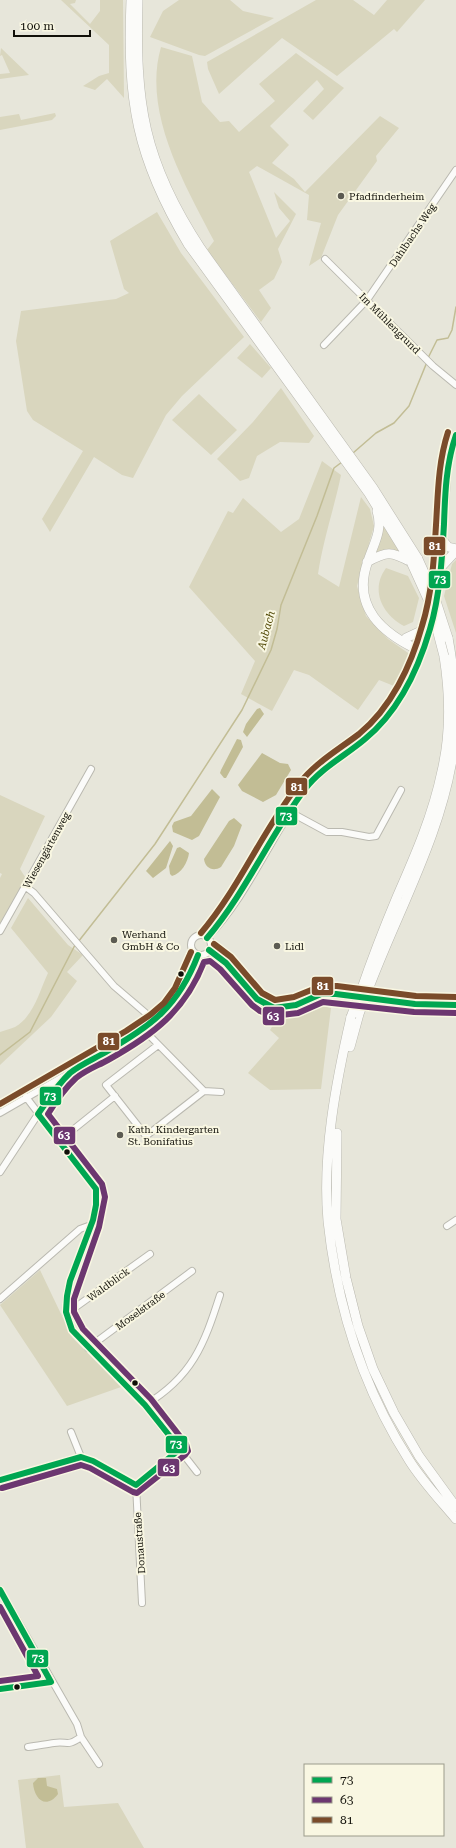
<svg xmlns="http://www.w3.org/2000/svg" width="456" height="1848" font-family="'Roboto Serif',serif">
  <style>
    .green { fill: #d9d6be }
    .water { fill: #c2bd95 }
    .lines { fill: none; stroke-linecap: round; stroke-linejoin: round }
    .stream { stroke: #c2bd95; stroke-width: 1.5 }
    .minor-casing { stroke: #bab9b0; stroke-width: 8 }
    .highway-casing { stroke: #bab9b0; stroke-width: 10 }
    .minor { stroke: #fbfbf9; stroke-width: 6 }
    .highway { stroke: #fbfbf9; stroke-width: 9 }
    .highway-bridge-casing { stroke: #bab9b0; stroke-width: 10; stroke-linecap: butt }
    .highway-bridge { stroke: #fbfbf9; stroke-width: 9 }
    .bus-1-casing { stroke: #f9f7e2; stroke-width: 9 }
    .bus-2-casing { stroke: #f9f7e2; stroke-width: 9 }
    .bus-3-casing { stroke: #f9f7e2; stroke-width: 9 }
    .bus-1 { stroke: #00a651; stroke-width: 6 }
    .bus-2 { stroke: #6c3770; stroke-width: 6 }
    .bus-3 { stroke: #7a4b2a; stroke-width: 6 }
    .poi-dot { fill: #5c5b52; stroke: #f9f7e2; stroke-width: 1.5 }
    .bus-dot { fill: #111009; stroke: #f9f7e2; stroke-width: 1.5 }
    .labels { text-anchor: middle; stroke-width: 4; stroke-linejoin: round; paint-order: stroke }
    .poi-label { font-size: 10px; fill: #111009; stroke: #f9f7e2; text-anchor: start }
    .street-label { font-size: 10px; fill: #111009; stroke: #f9f7e2 }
    .water-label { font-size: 11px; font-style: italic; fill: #544c0a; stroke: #f9f7e2 }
    .line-badge { stroke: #f9f7e2; stroke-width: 1.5 }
    .badge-label { font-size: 11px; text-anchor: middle; font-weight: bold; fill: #fff }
  </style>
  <rect width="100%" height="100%" fill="#e7e6da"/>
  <path class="green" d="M61,0h15l-1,3 -5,1 20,20 10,-13v-11h23l1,98 -17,-19 -12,11 -12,-4 16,-10 10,-3v-28z
    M179,0h51l13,11 31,7 -69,38 -6,-1 -49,-18 13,-26z
    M316,0h37l21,15 13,-15h38l-28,32 -3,-3 -57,47 -55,-38 -63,56 -11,-25 -1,-7z
    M161,47l31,9 10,46 18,20 9,-1 10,11 36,-31 -16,-17 37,-31 48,35 -31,32 -10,-9 21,-22 -7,-9 -47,46 19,19 -17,18 22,16 11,13 75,-76 19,12 -23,28 1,5 -39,54 -17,43 -12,8 12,-43 -14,-3 2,-25 -52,-29 -8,6 27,66 14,-17 -11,-13 -5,-16 22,22 -18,35 4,13 -8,17 -15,11 12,18 -10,14 -54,-72 7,-9c-29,-56 -72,-129 -53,-194z
    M1,48l28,27 -29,4v-5l10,-1 -8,-18 -2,1z
    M55,113l1,3 -4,4 -52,10v-13l19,-3 2,6z
    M157,212l24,41 63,84 -62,59 -16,19 -33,63 -11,-3 -28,-18 -44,75 -8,-13 41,-68 -50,-31 -6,-9 -11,-70 5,-30 95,-12 13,-6 -5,-4 -14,-48z
    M250,344l21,24 -9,10 -25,-20z
    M281,388l33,48 -5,7 -29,-1 -23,14 -8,22 -9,3 -23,-22 36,-37z
    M199,394l38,36 -26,25 -39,-35z
    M322,461l19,14c-7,34 -18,65 -23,99l21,13 22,-90 9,12 4,17 -17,60 9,30 22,23 23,16 -17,31 -15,-6 -21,30 -49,-35 -15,-5 -22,41 -31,-17 14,-33 -66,-74 39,-76 5,2 10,-15 38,34 18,-13z
    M382,524l19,29c-13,-5 -18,-3 -30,4z
    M456,560v73l-12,-37 8,-32z
    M386,568l22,8 11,22 -6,24 -9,4c-22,-12 -34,-36 -18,-58z
    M0,795l45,21 -25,53 7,11 -27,43v-45l2,-4 -2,-1z
    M28,898l40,47 15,10 -16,17 10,9 -26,36 -51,48v-33c5,-2 11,-3 15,-5 19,-11 24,-35 33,-54l-37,-45z
    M314,1004l17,4 -10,81 -51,1 -22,-17 31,-35 -9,-8 9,-14h17z
    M40,1270l32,67 49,50 -54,19 -67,-101z
    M60,1775l4,32 54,-4 26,45h-118l-8,-68z"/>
  <path class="water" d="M260,708l4,6 -17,23 -4,-5 3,-8 11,-15z
    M237,739l4,1 2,7 -17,31h-2l-4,-5 1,-3z
    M262,753l18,10 8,1 3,6 -15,25 -13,7 -21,-11 -4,-6z
    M212,789l8,8 -21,39 -7,4 -19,-8 -1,-6 2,-4 17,-6z
    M234,818l8,7 -8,21 -13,21c-8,5 -16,1 -17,-8l25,-38z
    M170,841l3,5 -7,22 -13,10 -7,-7z
    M180,847l9,6c-1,9 -8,21 -17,23l-2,-2 -1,-8 8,-18z
    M38,1778h8l1,8 10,3 1,5c-12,16 -24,5 -25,-11z"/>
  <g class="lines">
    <path class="stream" d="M428,358l9,-18 11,-2 4,-8 4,-23
      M353,453l23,-20 18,-10 15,-17 18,-44
      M78,942l77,-98 87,-134 29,-60 6,-21 4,-24 36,-89 17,-48 8,-6
      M0,1055l30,-23 45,-87"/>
    <g class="minor-casing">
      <path id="minor" d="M325,259l108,107 23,19
        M324,345l43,-45 89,-130
        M436,597l6,-51 6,-80 8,-31
        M290,812l37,20h15l27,5 7,-1 25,-46
        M26,887l8,6 80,93 41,35
        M0,931l91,-162
        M191 945a10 10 0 1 1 20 0a10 10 0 1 1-20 0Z
        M207,938c31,-32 51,-73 74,-111 8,-13 15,-27 24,-39 17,-20 42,-33 61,-50 34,-29 54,-75 66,-118
        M209,950l17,13 31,36 7,5 10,4 22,-3 25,-11h15l79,10 41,1
        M143,1029l61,62 17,1
        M158,1045l-52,40 40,51 58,-45
        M26,1097l70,92c5,43 -33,81 -30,123 1,6 4,13 6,18l73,75 52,67
        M0,1113l130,-75 25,-17 15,-13 12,-16 16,-37
        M59,1141l56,-45
        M0,1172l54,-82 12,-13
        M447,1226l9,-6
        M0,1299l80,-70 11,-4
        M66,1314l84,-60
        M88,1348l104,-77
        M145,1405c47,-28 59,-60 75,-110
        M71,1432l10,25
        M0,1480l81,-23 12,4 43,24
        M136,1485l6,118
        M136,1485l44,-36
        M0,1590l77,134 4,13 18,27
        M0,1689l51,-7
        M28,1747c9,-1 18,-3 26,-4 14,-2 13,4 27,-6"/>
    </g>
    <g class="highway-casing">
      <path id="highway" d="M131,0c-4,100 5,157 57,244l180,248 43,70
        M138,0c-3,103 5,161 63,249l172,239 45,71
        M377,511c6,19 -3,32 -9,50 -17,46 15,73 53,90
        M443,541l5,6 8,2
        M367,562c20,-11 24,-11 44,0
        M441,567l15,-16
        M406,638l15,-7 12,-14
        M368,990c30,-80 75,-158 86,-243 2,-36 1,-73 -6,-109
        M361,991c11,-32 23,-63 36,-94 18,-41 36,-82 45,-126 9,-38 8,-77 2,-115
        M351,1017c-15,65 -29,138 -23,204 9,85 35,167 81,239 13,21 31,40 47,59
        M350,1047l9,-33
        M337,1133l-1,86 10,59 12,48 15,43 21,44 25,43 37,51"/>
    </g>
    <use href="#minor" class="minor"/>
    <use href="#highway" class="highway"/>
    <g class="highway-bridge-casing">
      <path id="highway-bridge" d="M418,559l15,33 15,46
        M411,562l20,44 13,50
        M359,1014l9,-24
        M351,1017l10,-26"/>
    </g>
    <use href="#highway-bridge" class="highway-bridge"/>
    <g class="bus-1-casing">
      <path id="bus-1" d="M207,938c39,-46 62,-101 98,-149 16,-21 40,-33 60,-50 33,-27 53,-69 65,-110 10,-34 12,-70 14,-105 1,-30 2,-60 12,-89
        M209,950l17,13 31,36 17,9 22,-3 25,-11h15l79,10 41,1
        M0,1480l81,-23 12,4 43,24 44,-36 -35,-44 -73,-75 -6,-18 1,-16 3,-15 23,-61 3,-15v-16l-58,-75c10,-14 19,-29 32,-41 11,-9 24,-14 36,-21 47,-28 72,-45 92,-97
        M0,1590l51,92 -51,7"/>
    </g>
    <g class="bus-2-casing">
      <path id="bus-2" d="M2,1488l79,-23 9,3 43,24 4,1 48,-38 3,-4 -2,-7 -35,-45 -68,-70 -9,-17v-13l25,-72 6,-30 -3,-13 -54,-70c8,-13 17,-26 28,-36 10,-8 21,-12 32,-18 45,-25 77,-49 96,-98l6,-1 10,8 32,36 8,6 13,5 25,-3 25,-11 91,10 42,1
        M0,1607l38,69 -38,5"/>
    </g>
    <g class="bus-3-casing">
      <path id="bus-3" d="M201,933c39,-46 61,-102 98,-149 16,-21 39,-34 60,-50 32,-26 52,-68 63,-108 10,-32 12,-67 14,-101 2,-32 2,-62 12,-93
        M214,944l17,13 31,36 13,7 19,-3 27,-11h16l79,10 40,1
        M0,1104l126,-73 24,-16 14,-12 11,-15 16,-36"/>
    </g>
    <use href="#bus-1" class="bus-1"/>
    <use href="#bus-2" class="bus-2"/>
    <use href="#bus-3" class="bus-3"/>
  </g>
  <g class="poi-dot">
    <circle cx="341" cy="196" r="4"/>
    <circle cx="114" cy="940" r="4"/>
    <circle cx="277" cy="946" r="4"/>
    <circle cx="120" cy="1135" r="4"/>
  </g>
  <g class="bus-dot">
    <circle cx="181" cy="974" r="3.5"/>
    <circle cx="67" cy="1152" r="3.5"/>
    <circle cx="135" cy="1383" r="3.5"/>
    <circle cx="17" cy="1687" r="3.5"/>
  </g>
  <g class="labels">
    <g class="poi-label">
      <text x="349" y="200">Pfadfinderheim</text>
      <text x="122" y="938">Werhand<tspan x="122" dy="12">GmbH &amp; Co</tspan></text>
      <text x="285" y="950">Lidl</text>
      <text x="128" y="1133">Kath. Kindergarten<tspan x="128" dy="12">St. Bonifatius</tspan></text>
    </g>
    <g class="street-label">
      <text transform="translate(412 235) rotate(-56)" y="4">Dahlbachs Weg</text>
      <text transform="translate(390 323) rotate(45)" y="4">Im Mühlengrund</text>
      <text transform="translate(46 850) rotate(-61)" y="4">Wiesengärtenweg</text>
      <text transform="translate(108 1284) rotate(-36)" y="4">Waldblick</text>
      <text transform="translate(140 1310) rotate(-36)" y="4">Moselstraße</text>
      <text transform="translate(139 1543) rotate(-94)" y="4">Donaustraße</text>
    </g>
    <g class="water-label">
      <text transform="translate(266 630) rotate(-75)" y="4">Aubach</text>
    </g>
  </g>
  <g class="line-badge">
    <rect x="423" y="536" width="23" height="20" rx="4" fill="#7a4b2a"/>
    <rect x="428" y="570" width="23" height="19" rx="4" fill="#00a651"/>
    <rect x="285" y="777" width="23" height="19" rx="4" fill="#7a4b2a"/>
    <rect x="275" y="806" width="23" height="20" rx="4" fill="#00a651"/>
    <rect x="311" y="976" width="23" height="20" rx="4" fill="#7a4b2a"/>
    <rect x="262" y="1006" width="23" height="20" rx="4" fill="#6c3770"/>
    <rect x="97" y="1032" width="23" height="19" rx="4" fill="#7a4b2a"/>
    <rect x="39" y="1086" width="23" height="20" rx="4" fill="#00a651"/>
    <rect x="53" y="1126" width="23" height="19" rx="4" fill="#6c3770"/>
    <rect x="165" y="1435" width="23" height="19" rx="4" fill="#00a651"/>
    <rect x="157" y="1458" width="23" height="19" rx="4" fill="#6c3770"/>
    <rect x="26" y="1649" width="23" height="19" rx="4" fill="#00a651"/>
  </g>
  <g class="badge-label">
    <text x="435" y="550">81</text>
    <text x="440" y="583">73</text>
    <text x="297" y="791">81</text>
    <text x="286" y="820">73</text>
    <text x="323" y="990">81</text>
    <text x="273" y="1020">63</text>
    <text x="109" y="1045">81</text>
    <text x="50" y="1100">73</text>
    <text x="64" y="1139">63</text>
    <text x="176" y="1448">73</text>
    <text x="169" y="1472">63</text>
    <text x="38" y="1662">73</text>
  </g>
  <rect x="304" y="1764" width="140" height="72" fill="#f9f7e2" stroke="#9c9b8b"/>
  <rect x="312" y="1777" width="20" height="6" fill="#00a651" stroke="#9c9b8b"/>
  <text x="340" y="1784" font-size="12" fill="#111009">73</text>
  <rect x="312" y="1797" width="20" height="6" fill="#6c3770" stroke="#9c9b8b"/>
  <text x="340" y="1804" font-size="12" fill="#111009">63</text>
  <rect x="312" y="1817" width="20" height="6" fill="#7a4b2a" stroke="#9c9b8b"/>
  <text x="340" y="1824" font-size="12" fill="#111009">81</text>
  <path d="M14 30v6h76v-6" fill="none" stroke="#111009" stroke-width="2"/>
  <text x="20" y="30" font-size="12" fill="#111009" stroke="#f9f7e2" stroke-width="3" paint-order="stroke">100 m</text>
</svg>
